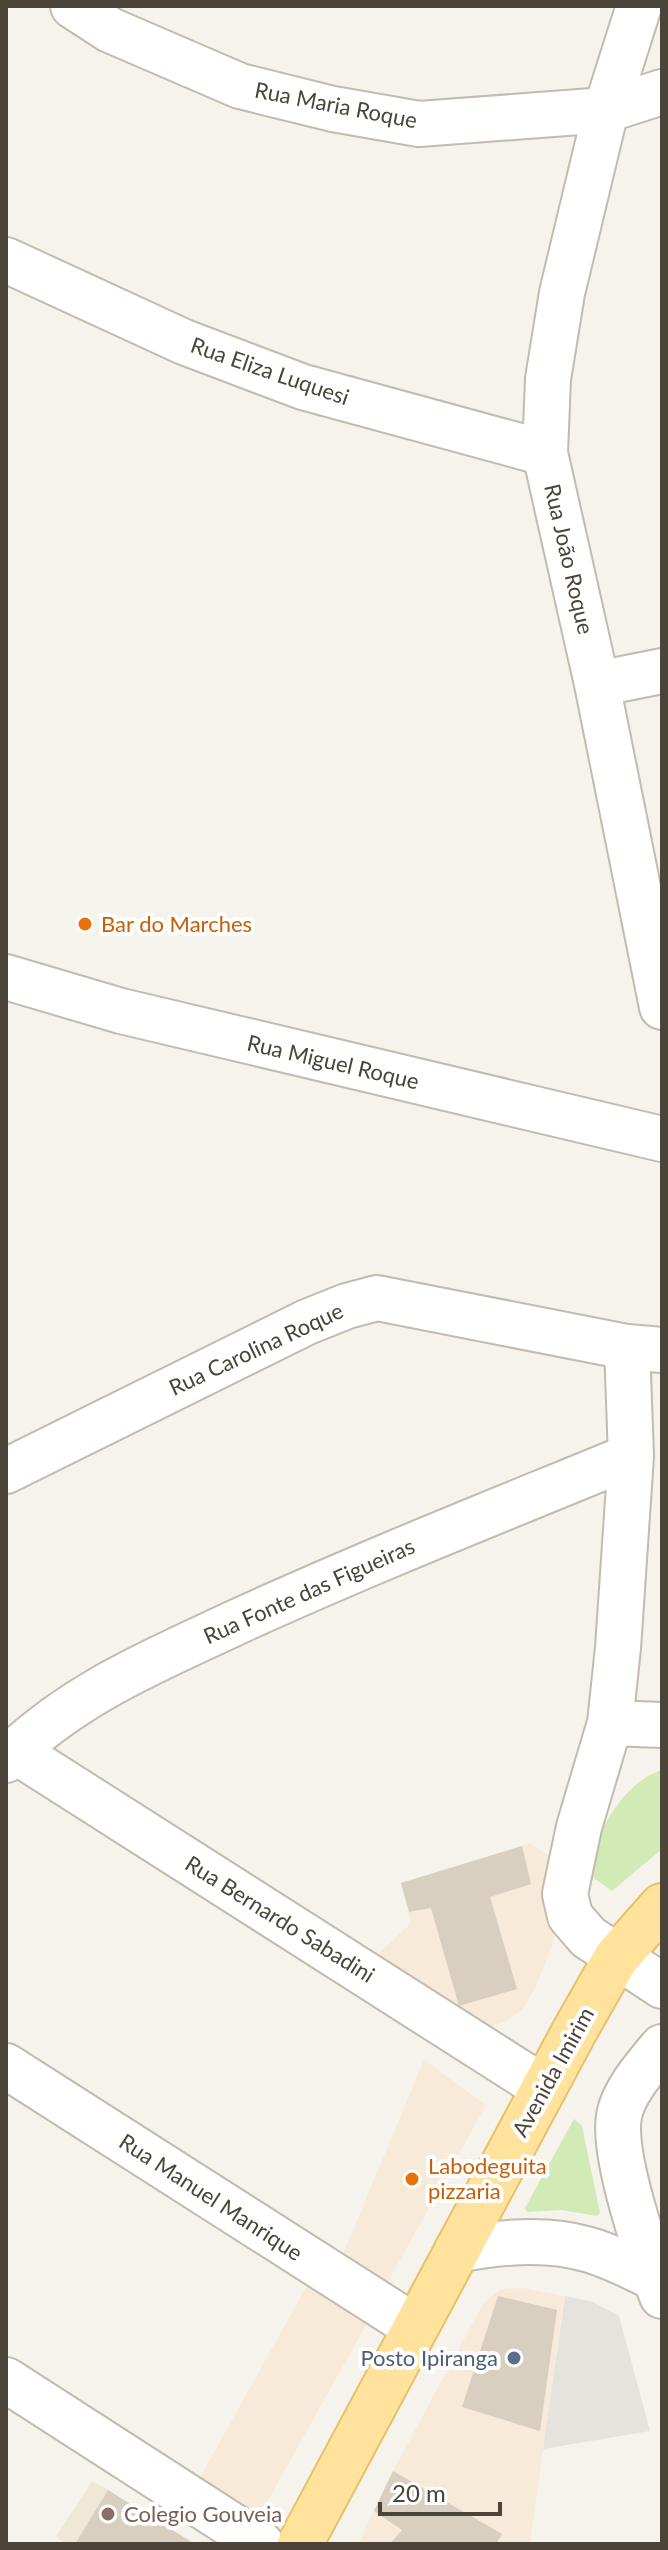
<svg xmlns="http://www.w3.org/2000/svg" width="668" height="2550" font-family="Lato,sans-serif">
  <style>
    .commercial { fill: #f7ead8 }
    .industrial { fill: #e6e2dd }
    .education { fill: #efe8d6 }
    .green { fill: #d2eab5 }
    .building { fill: #d8cfc1 }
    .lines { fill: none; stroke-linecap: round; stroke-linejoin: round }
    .minor-casing { stroke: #c2bbae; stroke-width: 48 }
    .primary-casing { stroke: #e6c16a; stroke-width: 48 }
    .minor { stroke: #fff; stroke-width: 44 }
    .primary { stroke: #ffe39c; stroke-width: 44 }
    .food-dot { fill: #e8710a; stroke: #fff; stroke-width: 3 }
    .service-dot { fill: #5c6f8a; stroke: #fff; stroke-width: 3 }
    .education-dot { fill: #8d6e63; stroke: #fff; stroke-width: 3 }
    .labels { text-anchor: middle; stroke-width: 8; stroke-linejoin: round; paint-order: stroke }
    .street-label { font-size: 22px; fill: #4b4439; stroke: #fff }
    .food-label { font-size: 22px; fill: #c56008; stroke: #fff; text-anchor: start }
    .service-label { font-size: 22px; fill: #4e5e75; stroke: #fff; text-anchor: end }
    .education-label { font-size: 22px; fill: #785e54; stroke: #fff; text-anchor: start }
  </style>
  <rect width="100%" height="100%" fill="#f6f3ec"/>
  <path class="commercial" d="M530,1843l19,13 5,86 -19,46 -12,21 -19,13 -25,9 -110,-68 42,-40 -10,-40z
    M424,2060l62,45 -103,186 -43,-30z
    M309,2282l62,34 -114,204 -60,-37z
    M523,2288l41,8 -34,248h-172l35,-73 90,-167 18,-15z"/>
  <path class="industrial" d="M565,2296l28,6 26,14 31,115 -107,18z"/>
  <path class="education" d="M92,2481l16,9 87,54h-128l-11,-7z"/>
  <path class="green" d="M662,1770v79l-50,42 -18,-13c0,-8 -2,-18 0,-26 9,-32 35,-72 68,-82z
    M574,2119l8,7 18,87 -3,3 -36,-6 -34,2 -2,-4z"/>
  <path class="building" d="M522,1846l9,38 -41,13 27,92 -58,17 -28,-98 -22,4 -8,-29z
    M498,2296l59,14 -17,121 -78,-24z
    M393,2471l109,63 -6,10h-106l12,-14 -28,-19z
    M108,2490l82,51 -2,3h-113z"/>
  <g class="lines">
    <g class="minor-casing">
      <path id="minor" d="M73,6l37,24 130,56 93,23 86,15 187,-14 56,-18
        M639,6l-33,104 -44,183 -14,86 -3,74 52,231 65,323
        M6,260l178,82 119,45 242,66
        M597,684l65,-13
        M6,977l115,34 541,128
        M627,1347l4,109 -13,192 -8,75 -31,104 -14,67 5,22 18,21 74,49
        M6,1471l301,-149 40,-16 30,-8 250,49 35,3
        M610,1723l52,2
        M15,1751l529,337
        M6,1760c68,-67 148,-99 233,-139 129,-59 261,-111 392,-165
        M662,2047c-15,18 -39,45 -43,69 -7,40 28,140 43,180
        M6,2066l409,261
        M457,2250c41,-8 88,-13 129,-1 24,6 47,19 69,29
        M6,2380l255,164"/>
    </g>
    <g class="primary-casing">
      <path id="primary" d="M300,2544l274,-512 42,-74 46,-52"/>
    </g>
    <use href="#minor" class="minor"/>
    <use href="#primary" class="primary"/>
  </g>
  <g class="food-dot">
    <circle cx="85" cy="924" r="8"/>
    <circle cx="412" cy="2179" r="8"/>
  </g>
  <circle class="service-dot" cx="514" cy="2358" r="8"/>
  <circle class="education-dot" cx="108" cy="2514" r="8"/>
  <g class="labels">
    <g class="street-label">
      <text transform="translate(336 105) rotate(11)" y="8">Rua Maria Roque</text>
      <text transform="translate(270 371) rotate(19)" y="8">Rua Eliza Luquesi</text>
      <text transform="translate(569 559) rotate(77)" y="8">Rua João Roque</text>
      <text transform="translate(333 1062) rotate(13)" y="8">Rua Miguel Roque</text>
      <text transform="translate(256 1349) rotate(-25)" y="8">Rua Carolina Roque</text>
      <text transform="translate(309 1591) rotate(-24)" y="8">Rua Fonte das Figueiras</text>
      <text transform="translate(280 1919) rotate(32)" y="8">Rua Bernardo Sabadini</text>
      <text transform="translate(553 2072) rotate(-61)" y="8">Avenida Imirim</text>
      <text transform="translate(211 2197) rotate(33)" y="8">Rua Manuel Manrique</text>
    </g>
    <g class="food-label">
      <text x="101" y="932">Bar do Marches</text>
      <text x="428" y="2174">Labodeguita<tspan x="428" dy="25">pizzaria</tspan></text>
    </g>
    <g class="service-label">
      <text x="498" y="2366">Posto Ipiranga</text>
    </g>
    <g class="education-label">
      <text x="124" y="2522">Colegio Gouveia</text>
    </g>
  </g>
  <rect width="668" height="2550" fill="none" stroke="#4b4439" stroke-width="16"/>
  <path d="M380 2502v12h120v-12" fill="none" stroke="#4b4439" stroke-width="4"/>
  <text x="392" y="2502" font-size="24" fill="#4b4439" stroke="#ffffff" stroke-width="6" paint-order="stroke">20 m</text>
</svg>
